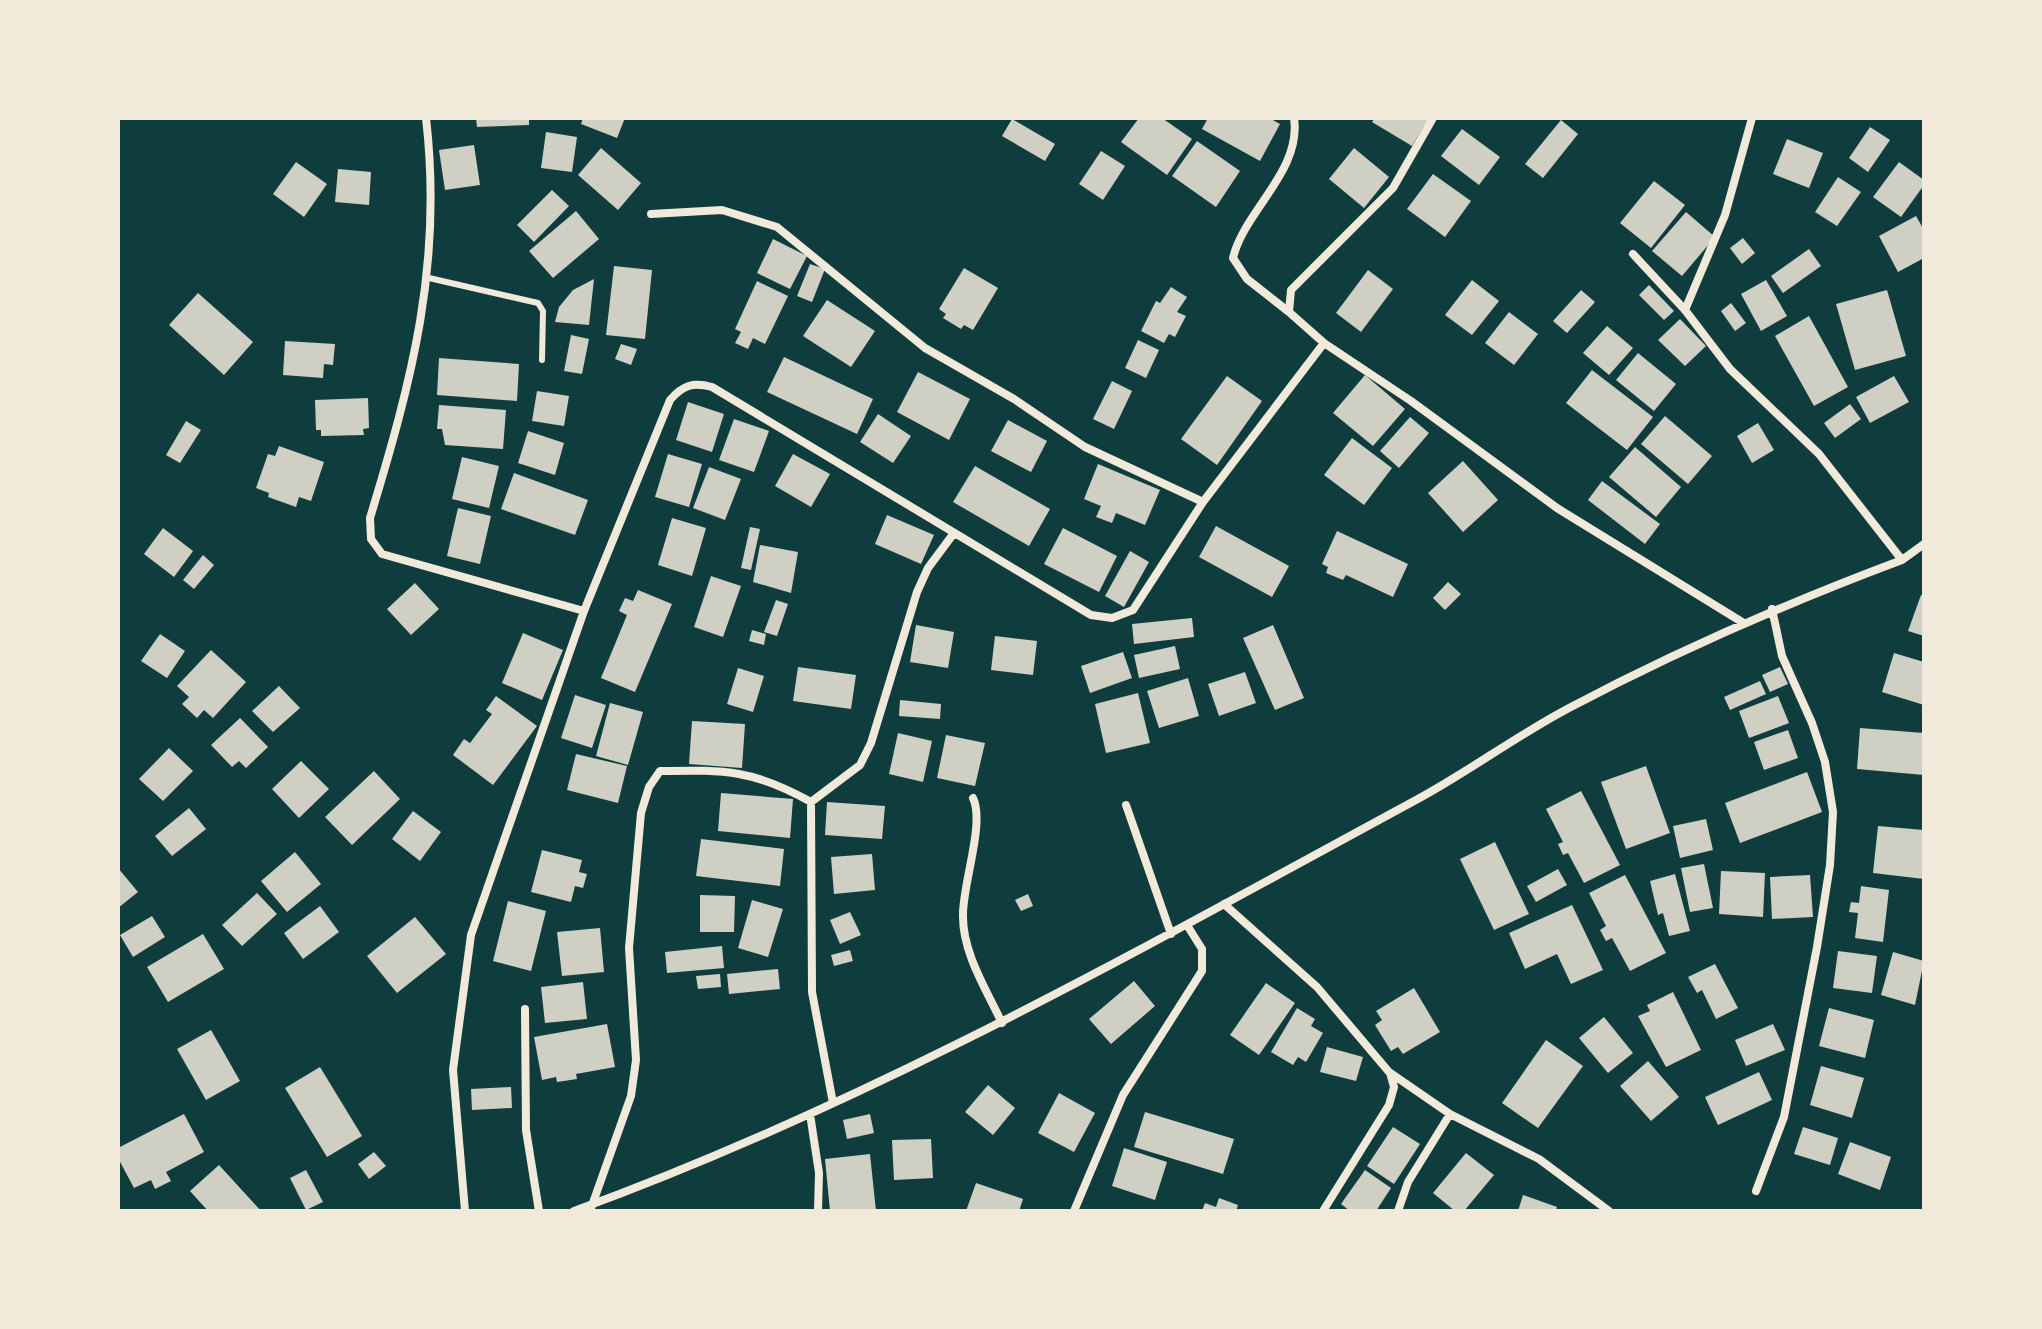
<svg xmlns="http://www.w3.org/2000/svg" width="2042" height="1329" font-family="'Open Sans',sans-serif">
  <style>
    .building { fill: #cfcfc3 }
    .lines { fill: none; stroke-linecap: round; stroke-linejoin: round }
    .service { stroke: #f1e9da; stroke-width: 6 }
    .minor { stroke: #f1e9da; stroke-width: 8 }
  </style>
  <rect width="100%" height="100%" fill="#0f3d3e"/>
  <path class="building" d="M476,118h53v7l-52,2z
    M583,118h42l-8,20 -36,-14z
    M1139,118h23l30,21 -25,36 -46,-33z
    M1208,118h61l11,6 -20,37 -58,-32z
    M1375,118h54l-17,28 -40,-24z
    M1012,119l43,25 -10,17 -43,-25z
    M1561,120l17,14 -35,44 -18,-14z
    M1870,127l20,13 -22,32 -19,-14z
    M1462,129l38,28 -21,28 -38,-29z
    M546,132l31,5 -5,35 -31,-4z
    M1787,139l36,14 -14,35 -36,-14z
    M1197,141l43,30 -24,36 -44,-31z
    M474,145l6,40 -35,5 -6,-40z
    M601,148l40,35 -23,27 -40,-35z
    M1354,148l35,29 -25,31 -35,-29z
    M1101,151l24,15 -22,34 -24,-16z
    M296,162l31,22 -23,33 -31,-23z
    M1899,162l25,18v5l-23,32 -28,-20z
    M338,169l33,3 -2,33 -34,-3z
    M1433,174l38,27 -26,36 -38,-28z
    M1838,177l23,15 -24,34 -22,-14z
    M1654,181l31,24 -34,43 -31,-25z
    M552,190l17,16 -35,36 -17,-17z
    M576,211l23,28 -46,39 -24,-27z
    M1686,212l29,25 -33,39 -30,-25z
    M1916,216l8,14v28l-26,14 -19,-36z
    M1743,238l12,15 -13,11 -12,-16z
    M773,239l34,17 -17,33 -33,-16z
    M1809,249l12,17 -38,27 -12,-17z
    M810,264l15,5 -13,33 -15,-6z
    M614,266l38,4 -7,69 -39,-4z
    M964,268l34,20 -25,42 -9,-5 -3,4 -18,-11 3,-4 -7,-5z
    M1368,270l25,19 -32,43 -25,-19z
    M594,279l-5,46 -34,-3 4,-15 14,-17z
    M1472,280l27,21 -27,34 -27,-20z
    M1766,280l21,36 -26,15 -20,-37z
    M757,281l31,15 -23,48 -12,-6 -5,11 -13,-6 6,-11 -6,-3z
    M1649,285l25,26 -10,9 -25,-25z
    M1171,287l16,10 -10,15 9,4 -11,21 -6,-3 -5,9 -23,-12 15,-30 4,2z
    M1581,290l14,12 -28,31 -14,-12z
    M1887,290l19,66 -51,14 -19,-66z
    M198,293l55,49 -29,33 -55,-50z
    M827,300l48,31 -24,36 -48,-31z
    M1731,303l15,20 -11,8 -14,-20z
    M1509,312l29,22 -24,31 -29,-22z
    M1809,316l39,71 -34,19 -39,-70z
    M1680,319l26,27 -21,20 -27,-26z
    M1607,326l26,22 -24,27 -26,-22z
    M571,335l18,4 -7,35 -18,-3z
    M1138,340l21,10 -13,28 -21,-10z
    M285,341l50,3 -2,21 -9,-1 -1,14 -40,-3z
    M621,344l16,5 -6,16 -16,-6z
    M1638,353l38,31 -22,27 -38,-31z
    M784,357l89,42 -16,35 -90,-42z
    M439,358l80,6 -2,37 -80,-6z
    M1592,370l61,47 -26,33 -61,-47z
    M918,372l52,27 -21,41 -52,-28z
    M1365,375l40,34 -32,37 -40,-33z
    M1227,376l35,25 -45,64 -36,-26z
    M1894,376l15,26 -39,21 -14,-26z
    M1112,381l20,10 -18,38 -21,-10z
    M537,391l32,5 -5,30 -32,-5z
    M368,398l1,30 -6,1 1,6 -43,1v-6h-5l-1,-30z
    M688,402l36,12 -12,38 -36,-12z
    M1850,404l11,15 -26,19 -11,-15z
    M439,405l67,5 -3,39 -58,-4 -3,-16h-5z
    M878,414l33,22 -18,27 -33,-21z
    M1665,416l47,40 -24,28 -47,-40z
    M1410,417l19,16 -30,35 -19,-17z
    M734,419l35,12 -15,41 -35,-12z
    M1008,420l39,21 -16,31 -40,-21z
    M186,421l15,9 -21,33 -14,-8z
    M1758,423l16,27 -22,13 -15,-27z
    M528,431l36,12 -9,32 -37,-12z
    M1352,438l40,30 -28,37 -40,-30z
    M279,446l45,16 -13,39 -12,-4 -3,10 -28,-10 1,-4 -13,-5 12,-34 7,2z
    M1635,447l46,40 -25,30 -47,-40z
    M668,454l34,10 -13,43 -34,-10z
    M793,454l37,20 -19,33 -36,-21z
    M462,457l37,9 -10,42 -37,-9z
    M1463,461l35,39 -35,32 -35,-39z
    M1098,464l62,26 -15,35 -29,-12 -4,10 -16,-6 5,-11 -17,-7z
    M975,466l75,43 -21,37 -76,-44z
    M709,467l32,12 -16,41 -32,-12z
    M514,473l74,27 -13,35 -74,-26z
    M1602,481l58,43 -15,20 -57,-44z
    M458,508l33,8 -11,48 -33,-8z
    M887,515l47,20 -13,29 -46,-20z
    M672,518l34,10 -14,48 -34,-11z
    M1216,526l73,40 -17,31 -73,-40z
    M750,527l10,2 -9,41 -10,-2z
    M163,528l30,23 -19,26 -30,-23z
    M1063,528l54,28 -18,36 -55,-28z
    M1337,531l71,33 -15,33 -47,-22 -3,5 -17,-7 2,-6 -6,-3z
    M760,545l38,7 -7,41 -38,-11z
    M1130,551l19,11 -25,45 -19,-11z
    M203,555l11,10 -20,24 -11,-9z
    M711,576l30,10 -18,51 -29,-10z
    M1448,582l13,12 -16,16 -12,-12z
    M415,583l24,26 -28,26 -24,-26z
    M638,590l34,14 -37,88 -34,-14 26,-63 -8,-4 6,-13 8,3z
    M1921,595l3,1v40l-16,-5z
    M776,600l12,4 -11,32 -13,-4z
    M1192,618l2,19 -60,7 -2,-20z
    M916,625l38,7 -6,36 -38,-6z
    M1273,625l31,73 -29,12 -32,-72z
    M752,630l14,4 -2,11 -15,-4z
    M523,633l40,17 -21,50 -40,-17z
    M160,634l25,17 -18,27 -26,-17z
    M995,636l42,5 -4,34 -42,-5z
    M1175,646l5,23 -41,9 -5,-23z
    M211,650l35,32 -33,36 -9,-8 -7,8 -15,-14 7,-7 -12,-11z
    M1123,652l9,26 -42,15 -9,-27z
    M1894,653l30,9v43l-42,-13z
    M798,667l58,8 -5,34 -58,-8z
    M1780,667l8,17 -18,8 -8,-17z
    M738,668l26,8 -11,36 -26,-8z
    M1245,672l11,31 -37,13 -11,-32z
    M1188,678l11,38 -40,12 -12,-37z
    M1760,681l6,13 -36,16 -6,-13z
    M279,686l21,22 -27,24 -21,-21z
    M1138,693l12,50 -44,10 -11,-49z
    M575,695l31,10 -14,43 -31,-10z
    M496,696l41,30 -44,59 -40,-30 11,-16 6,4 22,-29 -6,-4z
    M1778,696l11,27 -40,15 -10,-27z
    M900,700l41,4 -1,15 -41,-3z
    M610,703l33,9 -15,53 -32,-9z
    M240,718l28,29 -22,21 -7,-7 -7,6 -21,-22z
    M692,721l53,3 -3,44 -53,-4z
    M1860,728l64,5v42l-67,-6z
    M1788,730l10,28 -34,12 -10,-28z
    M898,733l34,8 -9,41 -34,-8z
    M946,735l39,8 -10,43 -38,-8z
    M169,748l24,23 -30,30 -24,-22z
    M576,754l51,12 -9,37 -51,-13z
    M301,761l28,28 -30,29 -27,-29z
    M1646,766l24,67 -44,16 -25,-67z
    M374,771l26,28 -48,46 -27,-28z
    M1807,772l15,40 -82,31 -15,-40z
    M1581,791l39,74 -36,18 -16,-30 -5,2 -5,-11 5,-2 -17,-33z
    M721,793l72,6 -3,39 -72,-7z
    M827,802l58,4 -3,33 -57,-4z
    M189,808l17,21 -34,27 -17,-20z
    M413,811l28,21 -21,29 -28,-22z
    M1706,819l7,31 -33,8 -7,-32z
    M1878,826l46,4v49l-51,-6z
    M701,839l83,10 -4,37 -84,-10z
    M1495,842l34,72 -35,16 -34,-71z
    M542,850l40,10 -3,12 8,2 -4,14 -8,-2 -4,16 -40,-10z
    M295,852l26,32 -34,28 -26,-31z
    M872,854l3,36 -41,4 -3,-37z
    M1704,864l9,44 -23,4 -9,-44z
    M118,868l20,24 -20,16z
    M1558,869l9,16 -31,17 -9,-16z
    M1721,871l44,2 -2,44 -44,-3z
    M1675,874l15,57 -21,5 -6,-23 -5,2 -8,-34z
    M1625,875l41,78 -36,18 -18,-33 -6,3 -6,-11 6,-4 -17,-33z
    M1810,875l3,42 -41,2 -2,-42z
    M1861,886l28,4 -6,52 -28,-4 3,-25 -9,-1 2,-10 8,1z
    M257,893l20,21 -35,32 -20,-21z
    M1028,894l5,12 -12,5 -6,-11z
    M700,895l35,1 -1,36h-34z
    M752,900l31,9 -15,48 -30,-9z
    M508,901l38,10 -15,60 -38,-10z
    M1572,905l31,65 -32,14 -14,-30 -32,15 -16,-36z
    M320,906l19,26 -36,27 -19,-26z
    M850,912l11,23 -21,9 -10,-24z
    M152,916l13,21 -32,20 -13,-22z
    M415,917l31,37 -49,39 -30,-37z
    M600,928l4,44 -42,4 -5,-44z
    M203,934l21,35 -56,33 -21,-35z
    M722,946l2,22 -57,5 -2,-21z
    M850,950l3,11 -19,5 -3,-11z
    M1838,951l39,5 -5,37 -39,-5z
    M1893,952l31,9 -9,44 -34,-10z
    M1715,964l23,44 -22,11 -14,-29 -5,3 -9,-16z
    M778,969l2,20 -51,5 -2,-20z
    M720,974l1,13 -23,2 -2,-13z
    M1134,981l21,25 -44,38 -22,-25z
    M583,982l4,37 -42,4 -4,-36z
    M1266,983l29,20 -36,52 -29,-20z
    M1414,988l26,44 -37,22 -5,-7 -7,4 -16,-26 7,-5 -6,-9z
    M1673,992l28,58 -35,17 -28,-51 12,-5 -3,-6z
    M1297,1008l18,11 -4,7 12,7 -17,29 -8,-5 -5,8 -22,-13z
    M1829,1008l45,12 -9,38 -46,-12z
    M1604,1017l29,36 -25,20 -29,-35z
    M607,1024l8,43 -39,7 1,5 -20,3 -1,-5 -14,3 -8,-43z
    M1773,1024l12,26 -39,16 -11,-26z
    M211,1030l29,51 -34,19 -29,-51z
    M1546,1040l37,26 -45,62 -36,-25z
    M1327,1047l36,10 -7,24 -36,-9z
    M1648,1061l31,36 -28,24 -31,-35z
    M1821,1066l43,12 -12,40 -42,-13z
    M320,1067l42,69 -35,21 -42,-69z
    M1759,1072l13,28 -54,25 -13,-28z
    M988,1085l27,23 -22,27 -28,-23z
    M511,1087l1,21 -40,2 -1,-21z
    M1059,1093l36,20 -21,39 -36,-19z
    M1145,1112l89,27 -11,35 -89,-27z
    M184,1114l20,38 -38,20 5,9 -16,8 -4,-9 -17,8 -16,-30v-10z
    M870,1114l4,19 -27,6 -4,-19z
    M1393,1127l27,17 -26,40 -27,-18z
    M1803,1127l35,11 -8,27 -36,-11z
    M931,1139l2,39 -39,2 -2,-40z
    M1850,1142l41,15 -11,33 -42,-16z
    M1124,1148l43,14 -12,38 -43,-14z
    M374,1152l12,14 -17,13 -11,-15z
    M1466,1153l28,22 -30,36h-9l-22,-18z
    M870,1154l6,57h-46l-5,-52z
    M219,1165l42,46h-53l-18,-20z
    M306,1170l17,32 -17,8 -16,-32z
    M1365,1170l26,18 -15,23h-26l-9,-7z
    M976,1183l47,16 -4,12h-53z
    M1523,1195l34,12 -1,4h-38z
    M1219,1198l19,7 -2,6h-34l3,-8 11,4z"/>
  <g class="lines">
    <path class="service" d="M429,278l109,25 5,8 -1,49"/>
    <path class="minor" d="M426,118c17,146 -14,262 -56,400l1,21 11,15 202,57
      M1433,118l-40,70 -102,102 -2,22 35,31 87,58 146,107 185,114
      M651,214l71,-4 55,17 148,121 89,51 71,48 118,55
      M1633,254l52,56 45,59 89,85 83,106
      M1685,310l40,-95 27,-97
      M1289,312l-42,-33 -14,-21c11,-47 69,-87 61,-140
      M973,798c12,25 -10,85 -10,116 -1,38 23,75 39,109
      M1126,805l45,129
      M1224,904l93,83 72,85 61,42 89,45 70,52
      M525,1009l1,121 13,81
      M833,1103l-21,-111 -1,-190 49,-37 11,-22 46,-151 11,-24 26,-35
      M810,1114l9,59 -1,38
      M1756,1191l28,-74 33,-170 13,-82 3,-53 -8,-50 -13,-39 -30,-67 -10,-47
      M465,1211l-12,-141 18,-135 113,-324 86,-211c13,-15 23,-18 42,-13l379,228 21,3 21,-8 70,-108 121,-159
      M574,1211c294,-107 567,-262 842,-411 52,-28 100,-64 153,-92 108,-57 218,-105 333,-148l22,-16
      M590,1211l41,-115 5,-36 -7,-112 12,-135 8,-26 11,-16c65,-1 92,-2 151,31
      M1074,1211l49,-116 79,-124v-22l-15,-24
      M1323,1211l66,-106 5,-18 -4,-14
      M1398,1211l10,-29 42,-68"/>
  </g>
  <rect width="2042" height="1329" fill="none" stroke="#f1e9da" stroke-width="240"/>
</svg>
